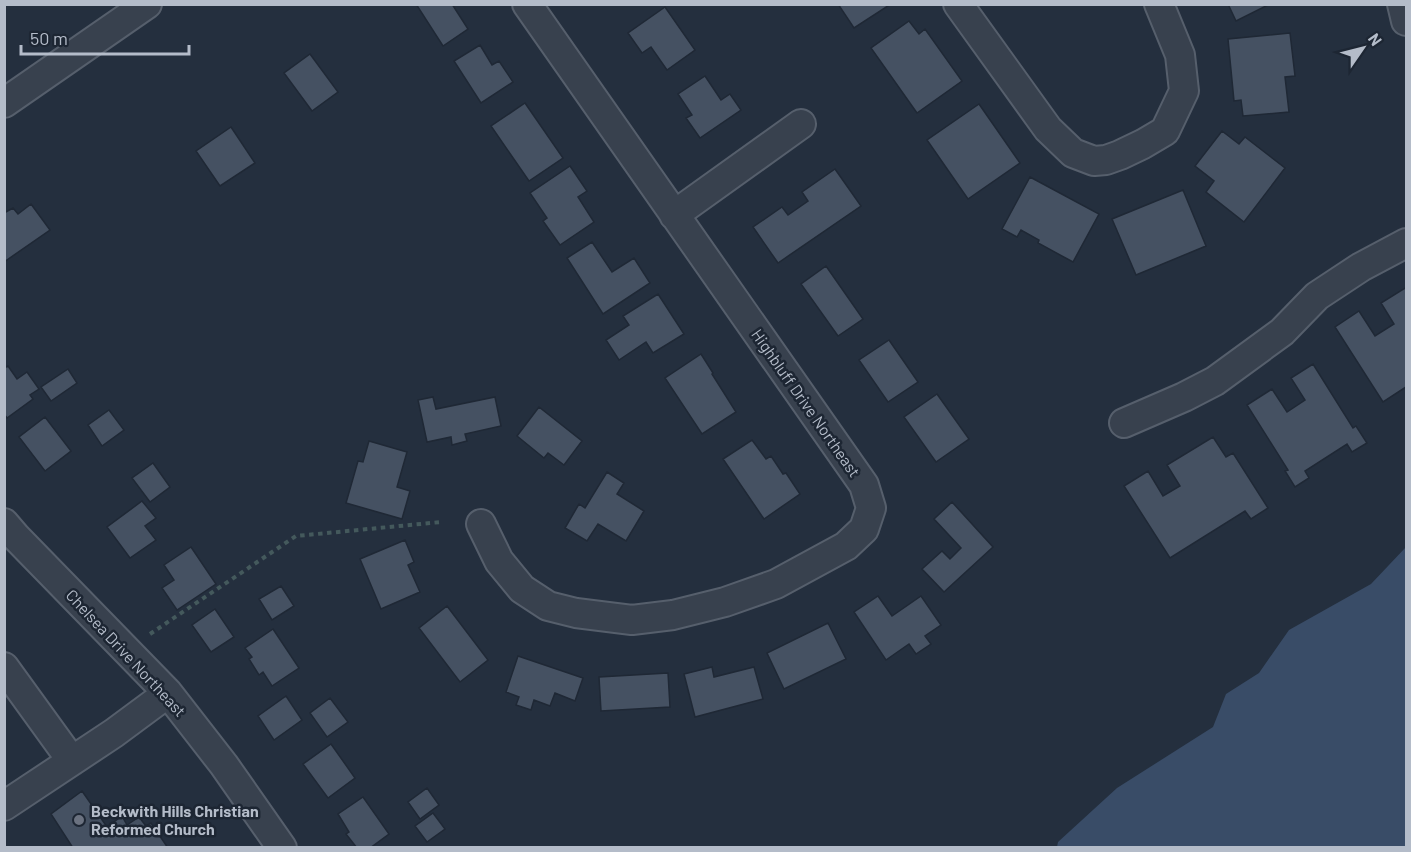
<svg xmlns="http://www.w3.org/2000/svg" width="1411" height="852" font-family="Barlow,sans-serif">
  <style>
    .water { fill: #394c67 }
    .building { fill: #455162; stroke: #1f2835; stroke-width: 1.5 }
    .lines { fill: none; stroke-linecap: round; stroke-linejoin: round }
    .minor-casing { stroke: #565f6c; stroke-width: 32 }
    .path { stroke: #44595c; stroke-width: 4; stroke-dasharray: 4.5 4.5; stroke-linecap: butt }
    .minor { stroke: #38414e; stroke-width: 28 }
    .worship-dot { fill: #6b7280; stroke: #1d2633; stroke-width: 2 }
    .labels { text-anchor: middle; stroke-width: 5; stroke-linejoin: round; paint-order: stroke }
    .street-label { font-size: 16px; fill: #b4bcc9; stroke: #1d2633 }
    .poi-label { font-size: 16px; font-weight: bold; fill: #b4bcc9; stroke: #1d2633; text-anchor: start }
  </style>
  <rect width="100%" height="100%" fill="#242f3e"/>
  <path class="water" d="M1406,547v300h-349l1,-5 59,-54 96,-61 13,-33 33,-21 30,-43 82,-46z"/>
  <path class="building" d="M416,4h36l16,25 -25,17z
    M838,4h53l-37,24z
    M1228,4h42l-34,17z
    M665,7l30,43 -28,20 -16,-23 -9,6 -14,-20z
    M909,21l10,13 6,-5 37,52 -45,32 -46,-65z
    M1290,33l5,43 -10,1 4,35 -46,4 -2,-16 -7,1 -6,-62z
    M480,45l12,20 7,-4 14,21 -32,21 -27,-42z
    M310,54l28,38 -26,19 -28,-38z
    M705,76l16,24 9,-6 11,16 -41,28 -14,-20 6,-3 -14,-21z
    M525,103l38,55 -34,23 -38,-55z
    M979,104l41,59 -52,36 -41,-59z
    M231,127l24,36 -35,23 -24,-35z
    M1222,131l17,13 6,-7 40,31 -41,54 -38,-30 8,-11 -19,-15z
    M570,166l17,25 -9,6 16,25 -34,23 -17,-24 4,-3 -17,-25z
    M835,169l26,37 -83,57 -25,-36 29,-20 6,8 20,-14 -6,-9z
    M1030,177l69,37 -26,48 -35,-19 1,-3 -18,-10 -4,7 -15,-8z
    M1183,190l23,56 -70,29 -24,-56z
    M31,204l19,26 -46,32v-49l9,-5 5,6z
    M592,242l20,30 22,-14 16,25 -47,31 -36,-56z
    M826,266l37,53 -25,17 -37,-52z
    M1405,288l1,2v97l-23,15 -48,-75 24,-16 16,25 19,-12 -13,-21z
    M658,294l26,40 -31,19 -7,-11 -27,18 -13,-20 23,-15 -6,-9z
    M889,340l29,42 -30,20 -29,-42z
    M701,354l12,19 -1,1 24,38 -34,22 -37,-56z
    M1313,364l40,64 3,-2 11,17 -15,9 -5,-8 -42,27 4,7 -14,9 -10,-16 3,-1 -41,-65 25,-16 15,23 18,-12 -14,-22z
    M8,366l9,13 10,-7 12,17 -9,6 3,4 -26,19 -3,-4v-46z
    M68,369l9,14 -26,18 -10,-14z
    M937,394l32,45 -33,23 -32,-45z
    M433,397l3,12 59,-12 6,29 -36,8 2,7 -15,4 -1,-8 -24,5 -9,-42z
    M539,407l43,34 -18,24 -16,-12 -4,5 -27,-22z
    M109,410l15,20 -22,16 -14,-21z
    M45,417l26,34 -26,20 -26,-34z
    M1213,437l13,20 7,-4 35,55 -17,11 -6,-8 -75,47 -46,-72 24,-15 15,25 17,-10 -13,-21z
    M752,440l14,19 5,-3 12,18 3,-1 14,21 -36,25 -41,-60z
    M369,441l38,11 -10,35 13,4 -8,28 -56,-16 12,-42 5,1z
    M153,463l17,24 -20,15 -18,-24z
    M607,472l17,11 -7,11 27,17 -18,30 -28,-17 -11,17 -22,-13 14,-24 6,4z
    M142,501l14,17 -11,8 11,14 -26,18 -23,-31z
    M952,502l41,45 -49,45 -22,-23 20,-18 8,8 11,-11 -27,-29z
    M405,540l9,22 -6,3 12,27 -39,17 -21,-50z
    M191,547l25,37 -39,26 -15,-22 12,-8 -10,-15z
    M281,586l13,20 -22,14 -13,-21z
    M878,596l14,20 29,-20 20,29 -16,11 6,8 -15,10 -7,-10 -23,16 -32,-48z
    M447,606l41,54 -28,22 -41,-54z
    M215,609l19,28 -23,15 -19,-27z
    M828,623l18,36 -62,30 -17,-36z
    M273,629l26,39 -27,18 -9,-14 -4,3 -10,-16 3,-2 -7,-9z
    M518,656l65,22 -8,23 -20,-8 -5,13 -16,-6 -3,10 -15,-5 3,-8 -13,-5z
    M712,667l2,10 40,-10 9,32 -68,18 -11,-43z
    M668,673l2,34 -69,4 -2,-34z
    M286,696l16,24 -28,20 -16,-24z
    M330,698l18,24 -21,15 -17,-24z
    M331,744l24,34 -27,20 -25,-34z
    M427,788l12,17 -19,14 -12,-17z
    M82,791l25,36 15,-11 5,9 12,-8 7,9 5,-3 17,25h-95l-22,-34z
    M363,797l26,37 -19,14h-13l-11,-14 3,-2 -11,-18z
    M433,813l12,16 -18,13 -12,-16z"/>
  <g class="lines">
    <g class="minor-casing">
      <path id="minor" d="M958,4l90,125 25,24 21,8 12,-1 14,-5 23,-11 22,-13 19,-40 -4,-36 -21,-51
        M1402,4l4,17
        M4,103l143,-99
        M674,215l127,-91
        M1124,423l60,-26 31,-16 67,-49 35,-36 44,-29 45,-24
        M4,523l12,14 152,156 56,72 58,83
        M481,524l18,37 23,28 26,17 28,7 56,7 41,-5 52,-13 51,-18 70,-38 18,-17 7,-21 -7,-23 -337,-481
        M4,667l68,94
        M4,806l110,-73 54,-40"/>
    </g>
    <path class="path" d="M150,634l146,-98 145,-14"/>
    <use href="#minor" class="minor"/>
  </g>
  <circle class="worship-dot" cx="79" cy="820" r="6"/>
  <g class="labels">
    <g class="street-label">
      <text transform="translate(806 403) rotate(55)" y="6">Highbluff Drive Northeast</text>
      <text transform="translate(126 653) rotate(47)" y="6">Chelsea Drive Northeast</text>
    </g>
    <g class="poi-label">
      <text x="91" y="817">Beckwith Hills Christian<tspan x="91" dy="18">Reformed Church</tspan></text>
    </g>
  </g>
  <rect width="1411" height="852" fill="none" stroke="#b4bcc9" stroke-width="12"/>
  <g transform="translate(1363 48) rotate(55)" stroke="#1d2633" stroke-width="4.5" paint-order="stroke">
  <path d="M0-4.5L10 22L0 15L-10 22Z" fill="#b4bcc9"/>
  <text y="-9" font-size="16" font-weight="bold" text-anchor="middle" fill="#b4bcc9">N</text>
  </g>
  <path d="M21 45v9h168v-9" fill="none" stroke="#b4bcc9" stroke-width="3"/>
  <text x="30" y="45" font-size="18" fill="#b4bcc9" stroke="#1d2633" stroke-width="4.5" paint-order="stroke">50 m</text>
</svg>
